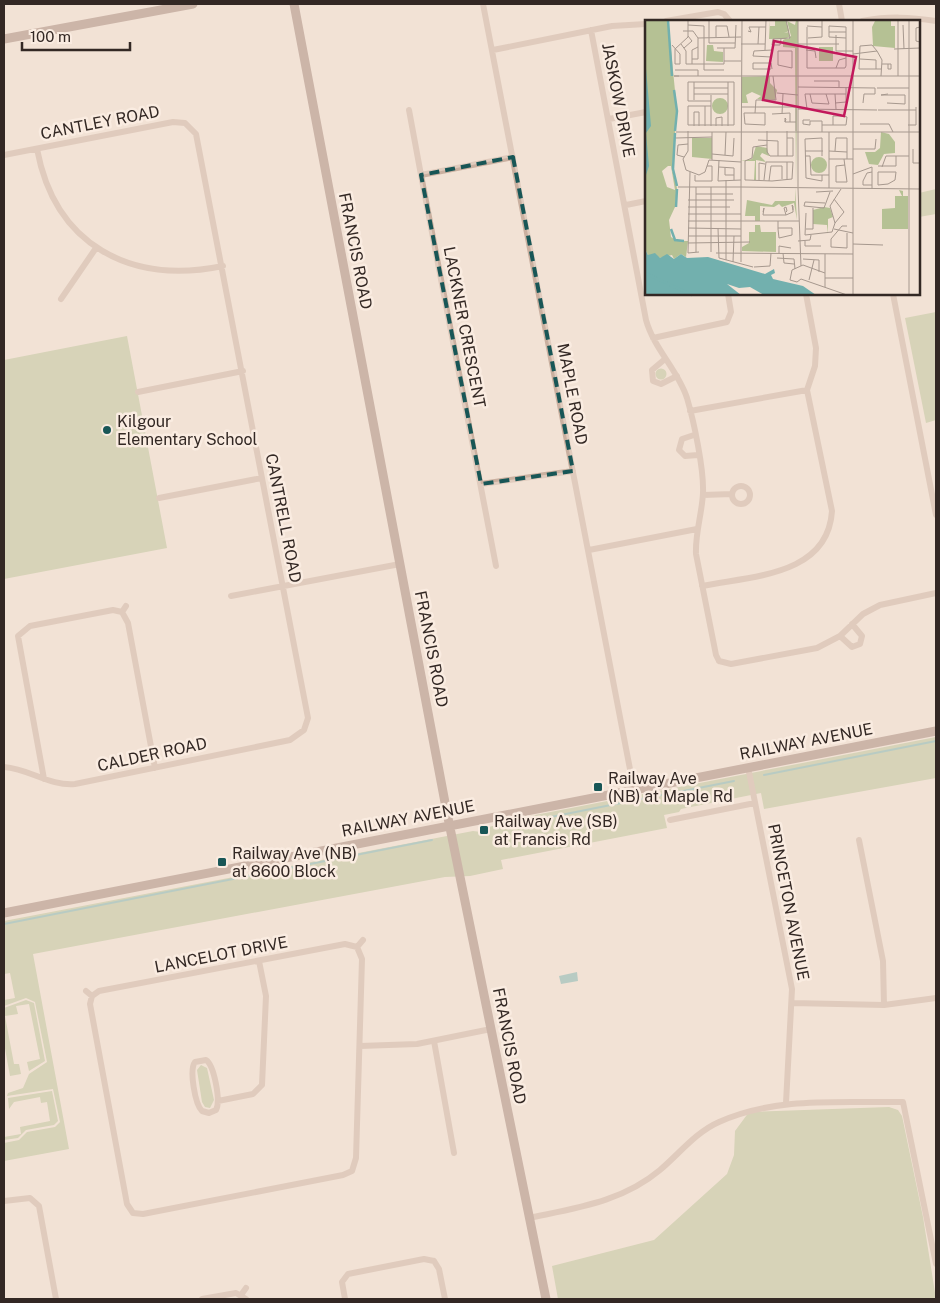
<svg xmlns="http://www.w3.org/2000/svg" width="940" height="1303" font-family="'Public Sans',sans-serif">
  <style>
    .green { fill: #b5c194 }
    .water { fill: #72b0ae }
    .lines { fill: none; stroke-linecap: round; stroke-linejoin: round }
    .stream { stroke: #72b0ae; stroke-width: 2 }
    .street { stroke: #cab0a0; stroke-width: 6 }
    .secondary { stroke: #9d7e72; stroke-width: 9 }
    .marked { fill: none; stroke: #185656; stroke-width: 4; stroke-dasharray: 10 6; stroke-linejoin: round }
    .poi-dot { fill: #185656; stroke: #faece1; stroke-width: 2 }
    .labels { text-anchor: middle; stroke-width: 5; stroke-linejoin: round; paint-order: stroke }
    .street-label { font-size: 16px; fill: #332824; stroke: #faece1 }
    .poi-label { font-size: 16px; fill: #332824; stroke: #faece1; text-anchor: start }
    .inset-river { fill: none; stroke: #72b0ae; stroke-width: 2.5 }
    .inset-road { fill: none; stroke: #a6988e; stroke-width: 1 }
    .view { fill: #c2185b; fill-opacity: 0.15; stroke: #c2185b; stroke-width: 2.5 }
    .inset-edge { fill: none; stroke: #332824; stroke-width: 2.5 }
  </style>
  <rect width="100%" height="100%" fill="#f2e2d5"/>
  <path class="green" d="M936,189v25l-17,3v-24z
    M936,312v108l-10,3 -21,-105z
    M127,336l40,212 -163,31v-219z
    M655.5 374a5.5 5.5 0 1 1 11 0a5.5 5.5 0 1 1-11 0Z
    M936,737v41l-172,31 -3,-16 -80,16 -2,3 -15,3 3,13 -166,32 2,9 -33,7 -25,1 -412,77 36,195 -65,12v-18l15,-3 8,-8 28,-5 5,-5 -7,-33 -46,7 1,-3 15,-5 6,-14 18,-12 -12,-60 -9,-4 -22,8v-6l11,-2 -5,-25 -6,1v-53l469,-90 8,1 9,-1 -1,-4 36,-10z
    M26,1000l8,3 11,58 -16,10 -2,-9 13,-3 -11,-55 -13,2 2,8 -13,2 9,48h5l2,10 -11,2 -6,-33v-35z
    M201,1065l6,3 7,32 -4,8 -5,-1 -3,-5 -5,-32z
    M52,1091l6,30 -4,4 -28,5 -8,8 -14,2v-3l17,-3 -1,-7 30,-6 -3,-19 -6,1 -1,-6 -26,5 -5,7 -1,-11z
    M889,1107l9,3 4,6 21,101 13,82h-378l-6,-33 102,-26 73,-66 7,-19 1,-24 14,-19z"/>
  <path class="water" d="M577,972l1,9 -17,3 -2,-8z"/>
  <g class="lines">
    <path class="stream" d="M764,775l172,-34
      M668,794l66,-13
      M495,828l166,-33
      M4,924l428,-84"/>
    <path class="street" d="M483,4l151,786
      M839,4l3,17
      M666,21l52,-9 6,2 6,7
      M862,21c27,-5 48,-4 74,0
      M591,30l55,290c8,29 32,50 41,78 7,24 17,71 16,95 -1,21 -8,40 -7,61l20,101 3,6
      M493,50l119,-24 34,-2
      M409,110l12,65
      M609,119l37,-7
      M37,149c18,96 93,136 186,117
      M4,155l169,-33 12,1 11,11 112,584 -4,12 -14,10 -215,44c-26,2 -45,-15 -71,-17
      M626,205l20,-4
      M893,294l43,221
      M61,299l35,-51
      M653,338l74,-16 4,-10 -3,-18
      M665,359l-13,11 1,11 8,3 16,-8
      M138,392l105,-21
      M690,411l117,-21
      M694,435l-12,4 -3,11 6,6 13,-1
      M481,484l92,-13
      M732 495a9 9 0 1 1 18 0a9 9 0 1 1-18 0Z
      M703,495l29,-1
      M159,498l103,-20
      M589,550l108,-21
      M496,566l-75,-391 92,-18
      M702,586c49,-10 126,-10 130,-75l-25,-121 8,-24 1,-18 -10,-54
      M231,596l169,-32
      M122,612l6,11 27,145
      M840,636l12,11 8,-3 2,-8 -10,-12
      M719,661l12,3 86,-16 23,-12 23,-22 17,-9 56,-12
      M748,767l44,222 -6,114
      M44,779l-26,-143 12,-10 83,-16 9,2 4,-6
      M670,820l85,-17
      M859,840l24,121 1,44
      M357,947l-12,-3 -246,47 -7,5 -2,8 37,200 6,9 10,1 200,-39 9,-4 4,-13 6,-199 -5,-12 6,-7
      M86,991l6,5
      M792,1003l92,2 52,-7
      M434,1041l20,112
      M360,1046l57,-2 74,-15
      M206,1060c8,5 15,41 10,50l-7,3 -7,-2c-7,-7 -13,-41 -7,-49z
      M218,1101l35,-7 9,-9 4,-89 -7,-35
      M4,1201l26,-3 9,8 17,93
      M529,1218c47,-10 93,-16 131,-48 19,-16 36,-38 59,-48 58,-26 122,-19 184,-20l33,162
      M434,1261l5,8 6,30
      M241,1295l5,-7
      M202,1299l34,-6 10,6
      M345,1299l-3,-17 6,-8 76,-15 10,2"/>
    <path class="secondary" d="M294,4l153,809 99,486
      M4,39l189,-35
      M4,913l932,-182"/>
  </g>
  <path d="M0 0H940V1303H0ZM513,157l60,314 -92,13 -60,-309z" fill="#f2e2d5" fill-opacity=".55" fill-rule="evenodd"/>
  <path class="marked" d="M513,157l60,314 -92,13 -60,-309z"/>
  <g class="poi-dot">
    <circle cx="107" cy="430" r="5"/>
    <rect x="593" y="782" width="10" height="10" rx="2.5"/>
    <rect x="479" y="825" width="10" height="10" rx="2.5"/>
    <rect x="217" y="857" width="10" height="10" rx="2.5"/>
  </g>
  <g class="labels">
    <g class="street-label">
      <text transform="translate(619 100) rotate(79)" y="6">JASKOW DRIVE</text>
      <text transform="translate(100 122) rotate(-11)" y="6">CANTLEY ROAD</text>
      <text transform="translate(356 251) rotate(79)" y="6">FRANCIS ROAD</text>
      <text transform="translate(465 327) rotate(79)" y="6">LACKNER CRESCENT</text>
      <text transform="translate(573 394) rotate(79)" y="6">MAPLE ROAD</text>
      <text transform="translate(284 518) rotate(79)" y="6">CANTRELL ROAD</text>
      <text transform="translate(432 649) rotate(79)" y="6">FRANCIS ROAD</text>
      <text transform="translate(806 741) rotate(-11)" y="6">RAILWAY AVENUE</text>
      <text transform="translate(152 754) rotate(-12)" y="6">CALDER ROAD</text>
      <text transform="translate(408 818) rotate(-11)" y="6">RAILWAY AVENUE</text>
      <text transform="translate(789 902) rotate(79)" y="6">PRINCETON AVENUE</text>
      <text transform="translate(221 954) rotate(-11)" y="6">LANCELOT DRIVE</text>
      <text transform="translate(510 1046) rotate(79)" y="6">FRANCIS ROAD</text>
    </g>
    <g class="poi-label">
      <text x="117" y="427">Kilgour<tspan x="117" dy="18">Elementary School</tspan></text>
      <text x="608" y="784">Railway Ave<tspan x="608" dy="18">(NB) at Maple Rd</tspan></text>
      <text x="494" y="827">Railway Ave (SB)<tspan x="494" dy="18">at Francis Rd</tspan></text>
      <text x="232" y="859">Railway Ave (NB)<tspan x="232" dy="18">at 8600 Block</tspan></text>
    </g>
  </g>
  <g transform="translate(645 20)">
    <rect width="275" height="275" fill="#f2e2d5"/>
    <path d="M0,0h23l9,91 -5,58 5,19 -2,19 -6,13 2,17 6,4h11l-2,16 -5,-3 -7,5 -2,-4 -12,3 -12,-3 -3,-6zM23,146h3l4,24 -8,-3 -5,-16zM125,0l4,1h-4v5h5v-6l11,1 3,10 -5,2 5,-1v7h-20zM151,0h2l-2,164 -1,-136 -12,-1v-7l8,-4 -4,-15 8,4zM230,1h16v5h4v22l-22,-2 -1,-19zM62,25h6l1,6 9,1v10l-17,-1zM174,27h14v14h-14zM125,56v7l7,7 -2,10 -18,-1 4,-3 -9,-4 -6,3 2,8h-7v-26zM67 86a8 8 0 1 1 16 0a8 8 0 1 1-16 0ZM236,112l8,2 6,8v11l-11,1 -6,11 -9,-1 -4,-12h10l5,-4zM47,118h20v21l-20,-2zM111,126l11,2 2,8 -7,-3 -2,3 6,6 -10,-2v20h-2l1,-19h-14l11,-2zM166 145a8 8 0 1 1 16 0a8 8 0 1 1-16 0ZM150,168l2,32 -3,-17 -12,4 -3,-3 -5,3 -14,-1v15h-5v-5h-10l2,-16 25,5 3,-4h20zM254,170l4,1v5h5v33h-26v-20l13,-1v-12h7zM179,187l6,1 3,9 -5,2v15l-1,-9 -14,-1v-14zM110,205h5l1,7h15v20l-34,-1v-4l7,-4v-11h6z" fill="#b5c194" fill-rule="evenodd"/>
    <path d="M0,37l6,69 -5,7 3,33 -4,12zM0,229l3,6 7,-2 5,5 7,-4 7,5 7,-5 6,4 21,-1 57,17 9,-5 1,4 -4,2 2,4 30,7 13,9h-52l-14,-8 -11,1 -12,-4 14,11h-96z" fill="#72b0ae"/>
    <path class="inset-river" d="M23,0l4,56M29,70l3,21 -2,20M30,113l-2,36 4,17M31,187l1,-18M26,209l4,11 9,1M0,253l47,22"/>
    <path class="inset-road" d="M64,0v23h26M97,0l-1,167 179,2M153,0v167M201,0h74M208,0v169M264,0v169M43,5l16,1v44h20M258,5l1,24M162,6l15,1M162,7v41h38l1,-2v-39l-17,-1v11l17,1M275,7l-4,1v13l4,1M38,11h10l5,7v21h-6M103,11l3,1 -2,-5h17M184,12h17M191,15v16h17M71,17v-11h11l2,11M53,18l43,-1M163,18l14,-1v-17M136,19l-1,6h-8l1,-6 17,-1 -4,-18M36,24l5,7v13h38M96,24h24M113,24l1,-17M153,24h41M27,25l8,9v10h-5M39,28l8,-7 -4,-5M72,28h18l1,-23M249,29l26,-1M120,30l1,-30M161,30l9,1 1,7M127,31l-1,6 -18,-1 1,-5 18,-1M232,31l-5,-6 -12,1 -1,23h22M232,31l5,9 -1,16M208,34l24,-3M215,39l16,1v9M79,41h17M30,44v-15l13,-12v-17M47,44v-14l6,-3M79,44v-16M237,44h9v5h-3v-5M147,48v-17h-14v14l14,3M191,48l3,-8 7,-2M126,49h-18v-6h18l1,6M30,50h23v6M34,56h-5h246M253,56v-56M169,61h25v6M153,67l77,1v6h-11l-1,9M49,68h34M232,68h32M132,73l21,2M49,74h34M160,74h41M160,74l2,15M165,74l2,9 17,1 -3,-10M190,74l1,15M243,74l-7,1h24M49,80v-18M66,81h-23v-19h46v43h-46v-19h23M190,83l11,-1v-15M242,83l18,1v-9M60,86v20M97,87h54M151,88v23M153,89l79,1M233,90h38M99,93h21v12l-20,-1zM110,93l1,-13h20l-3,-24M127,94l18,-1v9M137,94l1,-20M165,101v4l-7,-1v-4h7M165,101h12v11M140,102v-4l1,1 -1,3h11M215,104h29l4,8M177,105h24l1,-8 -4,-1M188,105v-9h10M263,105h8v-18M49,106v-14h5v14M66,106v-31M71,106v-8l6,-1v9M83,106v-44M43,111v20l-5,8 3,11 13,5 6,-3 4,-12 32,2M122,111v21l3,4h23v-18h-6M142,111v25M31,112h244M67,112v28M31,118l36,-1M113,120l20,1v15M208,129h22l1,-10M268,129v14h7M160,131h18M184,131l18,1M190,131l1,-13h11v21M67,134l21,2 1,-18M80,135l1,-23M160,136h5l1,19h18M177,136v-18l-17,1 1,39 16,3v-6M39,137l-7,-2 1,-10 10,-1M184,139h24M199,139l3,23h-11v-16l9,-1M74,140l-1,21 23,-1M142,142v17M233,146h18v-10M74,147l15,1v12M237,147l4,-11h23M80,148v7h9M45,152l-2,81 11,-1M233,152h18l-1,8 -7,4 -10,1zM208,154l19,-7v22M50,155v6h17v-15h-5M100,160h2l25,1 20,-2 1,-17h-27l-2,18M100,160v-19l7,-3 1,-11 14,-2M114,160v-17l6,1M124,161l2,-15h11v13M227,165h-9v-4l4,-8 5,-1M33,167h63v75M153,168l3,78M184,168v-56M208,169v106M171,172l17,-1M51,174h37M189,179l10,13 -9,11M43,180h46M180,183l-20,-1 -1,4 20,2 6,-16M43,187h42M118,192l1,-4 -1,7h23l7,-3v-6l-1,-1 1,5M141,192l1,-1 -1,-4 -2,1 2,7M161,193l-1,22 27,-3 3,-9 -5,-17 11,-17M43,194h53M43,201h111M133,201v8l1,9 13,-3v-7h-14M202,206h-5l-11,13v8l16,1v-15M43,208l53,1M73,208l1,30 34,9M161,209h7v-21M189,209l19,4M43,216h53M153,221l12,-1 1,-5M160,221v5h16M43,223l62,-1M208,224l30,1M51,232v-65M66,232v-65M71,233l137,1M134,233v-7l12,2M138,233l1,10 10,1M132,238l17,1 1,10M158,239l16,1v12M81,240v-80M88,242l1,-26M109,247l16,-1 1,-13M180,253l-22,-8 -11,5 -2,10 7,2 4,-3 46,16M180,258h28M164,260l5,-20M180,267v-33M264,275v-106"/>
    <path class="view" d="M129,21l82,16 -12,59 -81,-16z"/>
    <rect width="275" height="275" class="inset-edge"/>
  </g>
  <rect width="940" height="1303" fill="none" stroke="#332824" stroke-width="10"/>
  <path d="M22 42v8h108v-8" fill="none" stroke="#332824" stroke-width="2.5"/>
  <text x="30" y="42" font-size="15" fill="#332824" stroke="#faece1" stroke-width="4" paint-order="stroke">100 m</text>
</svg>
